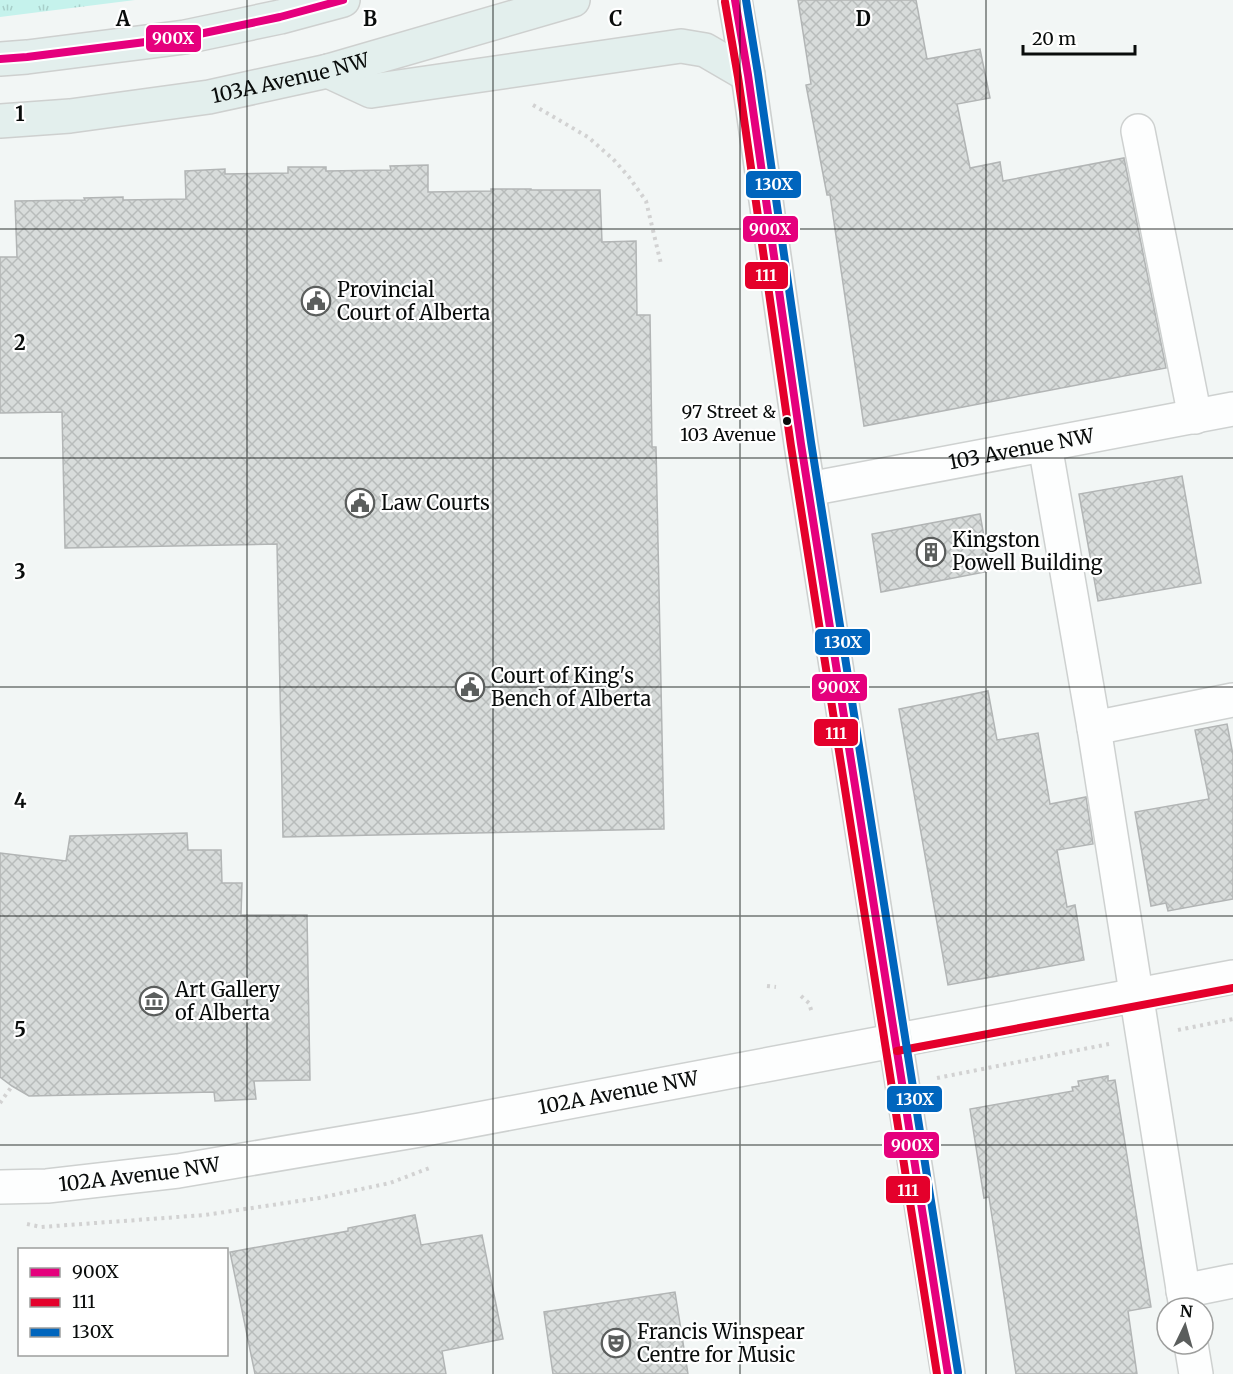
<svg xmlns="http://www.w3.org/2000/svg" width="1233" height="1374" font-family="Merriweather,serif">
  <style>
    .grass { fill: url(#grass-tufts) }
    .building { fill: url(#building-cross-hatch); stroke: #b2b5b5; stroke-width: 1.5 }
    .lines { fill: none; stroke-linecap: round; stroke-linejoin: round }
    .minor-casing { stroke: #ced1d0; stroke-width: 36 }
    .major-casing { stroke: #ced0cf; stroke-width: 36 }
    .path { stroke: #d2d2d2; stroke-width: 4; stroke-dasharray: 3 4.5; stroke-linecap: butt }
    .minor { stroke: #fdfefe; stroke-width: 33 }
    .major { stroke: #e3efed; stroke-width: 33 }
    .bus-1-casing { stroke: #fff; stroke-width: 12 }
    .bus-2-casing { stroke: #fff; stroke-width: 12 }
    .bus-3-casing { stroke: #fff; stroke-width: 12 }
    .bus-1 { stroke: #e5007d; stroke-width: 8 }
    .bus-2 { stroke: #e4002b; stroke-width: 8 }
    .bus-3 { stroke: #0065bd; stroke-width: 8 }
    .grid { fill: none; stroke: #090c0b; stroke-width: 1.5; stroke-opacity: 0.55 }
    .bus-dot { fill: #090c0b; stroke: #fff; stroke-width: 2 }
    .labels { text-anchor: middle; stroke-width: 4.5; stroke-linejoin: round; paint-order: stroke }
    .bus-label { font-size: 18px; fill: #090c0b; stroke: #fff; text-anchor: end }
    .street-label { font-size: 20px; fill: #090c0b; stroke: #fff }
    .poi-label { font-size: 20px; fill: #090c0b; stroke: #fff; text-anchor: start }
    .grid-label { font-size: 20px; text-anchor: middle; font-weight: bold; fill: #090c0b; stroke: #fff; stroke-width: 4.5; stroke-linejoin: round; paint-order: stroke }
    .line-badge { stroke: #fff; stroke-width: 2 }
    .badge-label { font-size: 16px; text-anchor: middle; font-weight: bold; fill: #fff }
  </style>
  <defs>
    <pattern id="grass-tufts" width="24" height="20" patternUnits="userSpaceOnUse" patternTransform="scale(1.5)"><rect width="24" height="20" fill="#c5f2ec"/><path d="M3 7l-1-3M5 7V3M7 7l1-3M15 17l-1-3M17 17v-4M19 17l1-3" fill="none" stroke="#a8cec9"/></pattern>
    <pattern id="building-cross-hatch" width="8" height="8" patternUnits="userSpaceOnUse" patternTransform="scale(1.5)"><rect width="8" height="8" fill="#d8dcdb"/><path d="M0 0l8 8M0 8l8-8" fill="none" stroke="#b8bcbb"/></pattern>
  </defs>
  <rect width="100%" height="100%" fill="#f2f6f5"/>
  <path class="grass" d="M0,0h135l-135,17z"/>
  <path class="building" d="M798,0h118l11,59 53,-10 10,49 -33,6 13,64 30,-6 3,19 121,-23 42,210 -302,58 -34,-231h-3l-21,-110 5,-1z
    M428,165v27l63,-1v-2h40v1h69l2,52 34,-1 1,74h13l2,132h4l8,382 -381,8 -6,-293 -212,4 -3,-136 -62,1v-156h17l-2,-56 70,-1 -1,-2 39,-1v3l63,-1 -1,-28 40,-2v5l63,-1v-6h38v4l65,-1 -1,-4z
    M1182,476l19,107 -103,18 -19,-107z
    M980,514l10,57 -109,21 -9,-58z
    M988,691l9,49 41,-7 12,71 36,-7 7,47 -36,6 10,57 8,-2 9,55 -136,25 -49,-276z
    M1227,724l6,31v144l-65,12 -2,-8 -15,3 -16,-94 74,-13 -14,-69z
    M187,833l1,17h33l1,33h20l-1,32h66l3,165 -56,1 2,18 -41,2 -1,-9 -185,4 -17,-10 -12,-9v-224l66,8 4,-25z
    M1108,1076v5l7,-1 36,227 -23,4 9,63h-121l-27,-177 -5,1 -14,-89 103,-18 -1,-4 7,-1 -1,-5z
    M415,1215l6,30 61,-10 21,104 -61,12 4,23h-191l-25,-122 118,-21v-3z
    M675,1292l13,82h-135l-9,-62z"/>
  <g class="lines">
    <g class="minor-casing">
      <g id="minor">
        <path d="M1138,131l57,286"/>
        <path d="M1045,445l49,283 92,580"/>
        <path id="s1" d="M809,489l424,-80"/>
        <path d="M1094,728l139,-28"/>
        <path id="s2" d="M0,1187l47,-1 131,-15 242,-41 813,-153"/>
        <path d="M1183,1291l50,-10"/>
        <path d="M1191,1344l5,30"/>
      </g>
    </g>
    <g class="major-casing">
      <g id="major">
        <path d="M735,0l13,75 53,369 147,930"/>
        <path d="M0,59l27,-2 158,-20 95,-20 63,-17"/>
        <path d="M328,71l43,20 310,-45 24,4 43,25"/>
        <path id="s3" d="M0,121l70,-5 139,-19 119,-26 245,-71"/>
      </g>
    </g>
    <path class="path" d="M533,105l55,32 25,22 16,18 17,24 15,63
      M767,986l9,1
      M801,996l8,7 3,10
      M1178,1030l55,-11
      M937,1078l172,-34
      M0,1103l12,-17
      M27,1224l14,3 164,-12 114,-17 71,-15 42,-16"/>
    <use href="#minor" class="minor"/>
    <use href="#major" class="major"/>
    <g class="bus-1-casing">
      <path id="bus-1" d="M735,0l13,75 53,369 147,930
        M0,59l27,-2 158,-20 95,-20 63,-17"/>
    </g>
    <g class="bus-2-casing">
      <path id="bus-2" d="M725,2l13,75 53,369 146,928
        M897,1051l336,-63"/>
    </g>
    <g class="bus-3-casing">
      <path id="bus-3" d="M746,0l12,74 53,368 147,930"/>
    </g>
    <use href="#bus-1" class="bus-1"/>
    <use href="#bus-2" class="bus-2"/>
    <use href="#bus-3" class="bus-3"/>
  </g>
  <path class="grid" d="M247,0v1374M493,0v1374M740,0v1374M986,0v1374M0,229h1233M0,458h1233M0,687h1233M0,916h1233M0,1145h1233"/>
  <defs>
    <g id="civic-ring" transform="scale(1.5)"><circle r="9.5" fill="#fff" stroke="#5b5e5d" stroke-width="1.5"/><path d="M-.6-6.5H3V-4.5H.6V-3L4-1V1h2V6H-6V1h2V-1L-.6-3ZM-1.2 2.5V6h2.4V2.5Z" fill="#5b5e5d"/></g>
    <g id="building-ring" transform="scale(1.5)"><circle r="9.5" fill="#fff" stroke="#5b5e5d" stroke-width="1.5"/><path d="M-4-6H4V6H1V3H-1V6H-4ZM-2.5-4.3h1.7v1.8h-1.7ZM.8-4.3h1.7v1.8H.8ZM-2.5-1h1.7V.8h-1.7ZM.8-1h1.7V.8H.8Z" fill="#5b5e5d"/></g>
    <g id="museum-ring" transform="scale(1.5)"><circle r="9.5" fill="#fff" stroke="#5b5e5d" stroke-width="1.5"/><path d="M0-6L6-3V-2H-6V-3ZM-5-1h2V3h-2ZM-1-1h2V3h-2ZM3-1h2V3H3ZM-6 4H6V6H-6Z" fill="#5b5e5d"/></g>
    <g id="theatre-ring" transform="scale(1.5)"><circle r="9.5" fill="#fff" stroke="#5b5e5d" stroke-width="1.5"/><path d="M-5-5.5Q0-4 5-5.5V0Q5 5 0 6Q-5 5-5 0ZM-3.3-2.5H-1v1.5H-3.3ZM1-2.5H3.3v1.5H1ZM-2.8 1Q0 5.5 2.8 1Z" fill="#5b5e5d"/></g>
  </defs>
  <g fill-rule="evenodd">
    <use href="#civic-ring" x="316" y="301"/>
    <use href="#civic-ring" x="360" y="503"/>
    <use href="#building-ring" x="931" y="552"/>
    <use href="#civic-ring" x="470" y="687"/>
    <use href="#museum-ring" x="154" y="1001"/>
    <use href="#theatre-ring" x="616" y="1343"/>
  </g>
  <circle class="bus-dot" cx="787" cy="421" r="5"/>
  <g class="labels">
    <g class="bus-label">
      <text x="776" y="418">97 Street &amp;<tspan x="776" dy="23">103 Avenue</tspan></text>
    </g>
    <g class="street-label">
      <text dy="7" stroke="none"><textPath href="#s3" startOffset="294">103A Avenue NW</textPath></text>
      <text dy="7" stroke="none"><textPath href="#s1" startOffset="216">103 Avenue NW</textPath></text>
      <text dy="7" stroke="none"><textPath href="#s2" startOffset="626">102A Avenue NW</textPath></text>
      <text dy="7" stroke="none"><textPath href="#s2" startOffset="140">102A Avenue NW</textPath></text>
    </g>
    <g class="poi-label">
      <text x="337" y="297">Provincial<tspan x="337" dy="23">Court of Alberta</tspan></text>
      <text x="381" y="510">Law Courts</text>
      <text x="952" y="547">Kingston<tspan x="952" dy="23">Powell Building</tspan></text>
      <text x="491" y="683">Court of King's<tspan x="491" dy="23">Bench of Alberta</tspan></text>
      <text x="175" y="997">Art Gallery<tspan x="175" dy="23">of Alberta</tspan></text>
      <text x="637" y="1339">Francis Winspear<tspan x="637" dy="23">Centre for Music</tspan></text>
    </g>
  </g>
  <g class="grid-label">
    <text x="123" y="26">A</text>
    <text x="370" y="26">B</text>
    <text x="616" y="26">C</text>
    <text x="863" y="26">D</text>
    <text x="20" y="121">1</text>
    <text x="20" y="350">2</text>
    <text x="20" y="579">3</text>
    <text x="20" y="808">4</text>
    <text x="20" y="1037">5</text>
  </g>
  <g class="line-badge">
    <rect x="145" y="24" width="57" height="29" rx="6" fill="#e5007d"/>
    <rect x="745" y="170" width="57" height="29" rx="6" fill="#0065bd"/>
    <rect x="742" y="215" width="57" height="28" rx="6" fill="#e5007d"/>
    <rect x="744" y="261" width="45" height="29" rx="6" fill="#e4002b"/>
    <rect x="814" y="628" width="57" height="28" rx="6" fill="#0065bd"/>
    <rect x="811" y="673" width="57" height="29" rx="6" fill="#e5007d"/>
    <rect x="813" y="718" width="46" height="29" rx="6" fill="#e4002b"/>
    <rect x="886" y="1085" width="57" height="28" rx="6" fill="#0065bd"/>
    <rect x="883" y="1131" width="57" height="28" rx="6" fill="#e5007d"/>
    <rect x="885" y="1175" width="46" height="29" rx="6" fill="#e4002b"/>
  </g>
  <g class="badge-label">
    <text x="173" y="44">900X</text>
    <text x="774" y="190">130X</text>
    <text x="770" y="235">900X</text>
    <text x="766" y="281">111</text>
    <text x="843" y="648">130X</text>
    <text x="839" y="693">900X</text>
    <text x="836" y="739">111</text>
    <text x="915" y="1105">130X</text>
    <text x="912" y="1151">900X</text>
    <text x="908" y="1196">111</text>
  </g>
  <rect x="18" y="1248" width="210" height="108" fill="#ffffff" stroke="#9d9e9d" stroke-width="1.5"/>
  <rect x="30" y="1268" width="30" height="9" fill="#e5007d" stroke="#9d9e9d" stroke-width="1.5"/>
  <text x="72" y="1278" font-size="18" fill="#090c0b">900X</text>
  <rect x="30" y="1298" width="30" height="9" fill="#e4002b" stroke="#9d9e9d" stroke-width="1.5"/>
  <text x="72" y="1308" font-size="18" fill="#090c0b">111</text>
  <rect x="30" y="1328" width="30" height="9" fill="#0065bd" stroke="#9d9e9d" stroke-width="1.5"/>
  <text x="72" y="1338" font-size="18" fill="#090c0b">130X</text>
  <g transform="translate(1185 1326) rotate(5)"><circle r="28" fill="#ffffff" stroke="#9d9e9d" stroke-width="1.5"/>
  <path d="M0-4.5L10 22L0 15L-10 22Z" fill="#5b5e5d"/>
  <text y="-9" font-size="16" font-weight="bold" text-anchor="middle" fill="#090c0b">N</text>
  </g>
  <path d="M1023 45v9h112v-9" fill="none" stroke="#090c0b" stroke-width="3"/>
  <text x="1032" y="45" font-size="18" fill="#090c0b" stroke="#ffffff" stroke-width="4.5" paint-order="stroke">20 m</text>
</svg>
